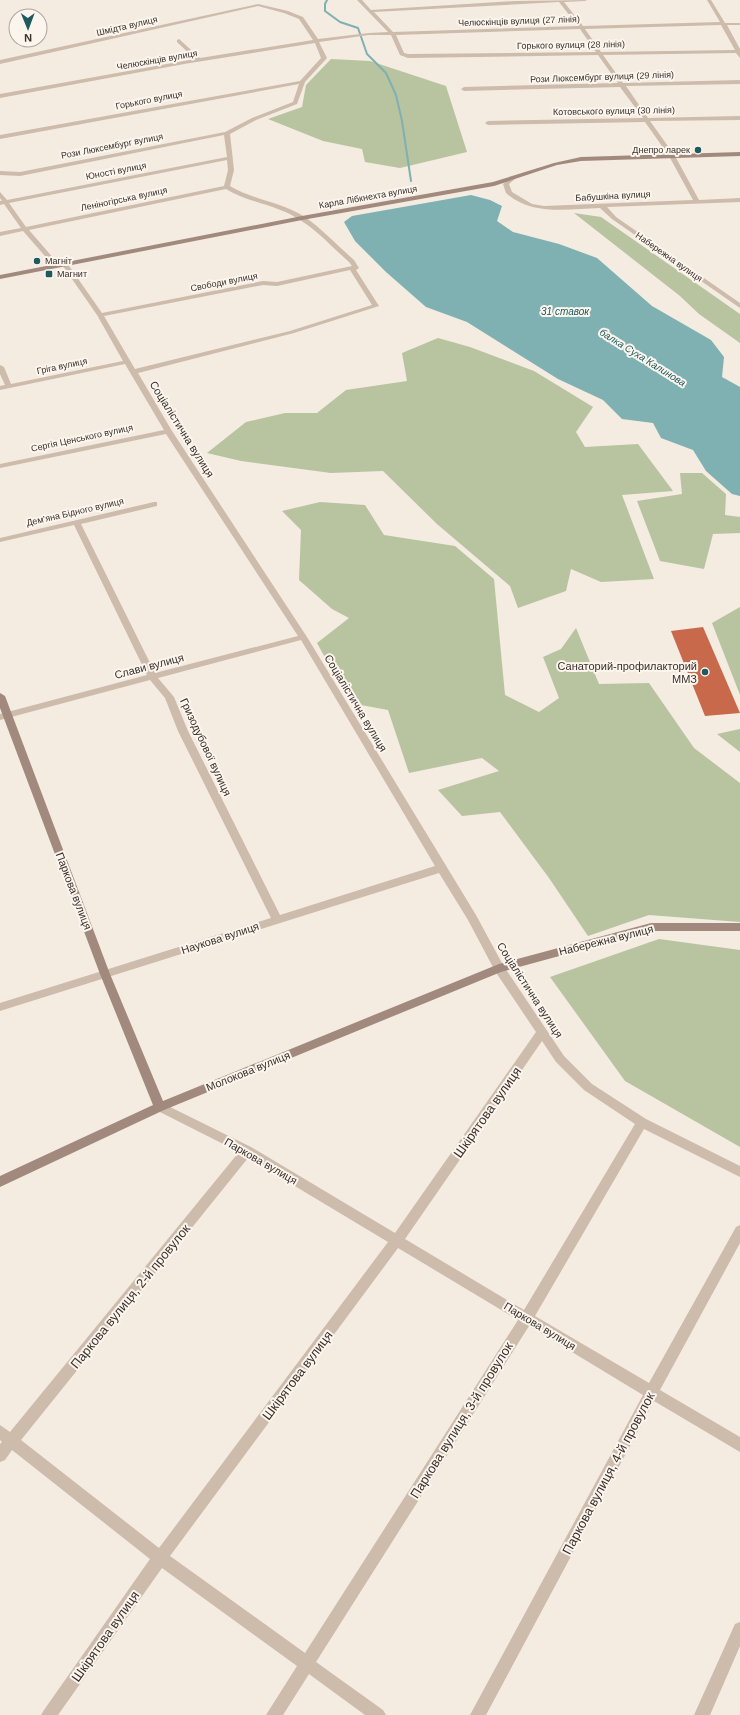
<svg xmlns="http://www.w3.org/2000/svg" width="740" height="1715" font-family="Helvetica,sans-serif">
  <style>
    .green { fill: #b8c4a0 }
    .water { fill: #7fb0b2 }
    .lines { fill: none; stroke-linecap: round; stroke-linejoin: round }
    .stream { stroke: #7fb0b2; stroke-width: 2 }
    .building { fill: #c8694b }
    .street { fill: #cdbbac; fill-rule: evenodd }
    .secondary { fill: #a18a7d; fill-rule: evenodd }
    .poi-dot { fill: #1f5a5e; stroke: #fbf5ee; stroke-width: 1.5 }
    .labels { text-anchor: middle; stroke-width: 4; stroke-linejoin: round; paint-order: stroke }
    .far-street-label { font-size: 9px; fill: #3b302b; stroke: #fbf5ee }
    .far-poi-label { font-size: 9px; fill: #3b302b; stroke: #fbf5ee; text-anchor: start }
    .far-water-label { font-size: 10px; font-style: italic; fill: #1f5a5e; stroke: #fbf5ee }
    .street-label { font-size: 11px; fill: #3b302b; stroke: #fbf5ee }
    .poi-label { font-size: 11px; fill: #3b302b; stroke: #fbf5ee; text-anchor: end }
    .near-street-label { font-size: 13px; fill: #3b302b; stroke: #fbf5ee }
  </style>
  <rect width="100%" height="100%" fill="#f4ebe1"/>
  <path class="green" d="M331,59l39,2 76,25 21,66 -67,16 -35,-6 -3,-13 -39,-8 -55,-22 34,-12 4,-22z
    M574,213l27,4 139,97v29l-41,-29 -19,-18z
    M438,338l32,9 64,24 59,36 -17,25 9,15 53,-3 35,47 -51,4 32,84 -53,3 -30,-13 -5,22 -48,17 -8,-22 -73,-62 -54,-53 -52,2 -90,-12 -34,-8 39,-31 39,-9h32l29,-23 61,-9 -5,-28z
    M680,473h22l24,21 -1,21 15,2v16l-27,1 -9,35 -44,-8 -23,-60 45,-7z
    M320,502l45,3 19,30 71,11 39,33 11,116 34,17 20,-14 -16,-41 18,-8 15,-21 23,56 50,-1 45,65 46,35v139l-91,-7 -61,21 -39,-58 -49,-66 -38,4 -24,-26 61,-19 -17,-13 -73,15 -21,-63 -38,-7 -33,-60 32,-25 -17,-9 -33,-29 2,-50 -19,-19z
    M740,607v88l-28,-72z
    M740,729v23l-23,-18z
    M659,939l81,11v197l-115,-66 -75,-104z"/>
  <path class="water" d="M471,195l19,5 12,6 -5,15 16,11 46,12 38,14 55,48 59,34 13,17 -2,20 18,10v109l-8,-2 -26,-23 -13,-21 -32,-12 -8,-15 -31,-4 -19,-19 -45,-21 -91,-57 -41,-15 -40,-35 -31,-31 -11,-19 8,-6z"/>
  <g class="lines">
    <path class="stream" d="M327,0l-2,4v7l15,11 18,6 9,26 19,19 10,22 6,26 9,60"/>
  </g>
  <path class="building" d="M703,627l37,86 -35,3 -34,-85z"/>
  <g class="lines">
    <path class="street" d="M357,0h5l9,10 145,-9 71,-1 -2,1 -21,1 19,24 137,-4 -13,-22h4l14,23h15v2h-13l13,24v9l-4,-5 -133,2 20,28 117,-3v4l-114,2 22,32 92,-2v4l-90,1 25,35 24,44 41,-2v4l-133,5 9,10 124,86v5l-128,-89 -12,-11c-32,1 -68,8 -94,-15l-3,-9 10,-8 3,2 -7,6 3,8 20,12 12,2 149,-6 -24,-44 -24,-34 -157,3 -3,-2 3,-2 155,-3 -23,-31 -156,4 -3,-2 3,-2 154,-4 -20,-28 -190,3 -8,-3 -9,-20h-22l-50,7 8,16 -22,24 -8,22 -41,16 -26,14 4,36 -4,16c23,14 52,16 75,31 17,12 33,29 49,43l5,8 -3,2 23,36 -85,27 -156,40 34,58 135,206 169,278 27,50 61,91 28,28 54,35 94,47v11l-96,-48 -109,187 114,67 87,-156 4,-2v18l-80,147 80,47v15l-86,-51 -168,314h-16l173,-320 -114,-69 -213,336 67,48 3,5h-21l-56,-41 -26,41h-17l31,-49 -135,-98 -104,147h-17l3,-5 106,-151 -138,-109 -7,10 -5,2v-18l2,-2 -2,-2v-15l10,7 229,-280 -83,-42 -2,-3 2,-3 4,-2 4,2 87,43 144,86 141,-201 -41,-61 -27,-51 -29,-47 -439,138v-8l271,-85 -93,-187 -13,-33 -15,-18 -150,40v-6l147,-39 -73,-150 -74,17v-4l154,-36h3v4l-76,18 74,149 143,-37 -132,-202 -166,34v-4l164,-34 -39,-66 -125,26v-4l5,-1 -5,-11v-9l4,2 7,17 112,-23 -26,-46 -34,-49 -12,-3 -28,-32 -23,5v-4l21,-4 -17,-24 -4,1v-4h2l-2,-3v-6l7,8 220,-43 -3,-22 -204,41 -20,-1v-4l20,1 205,-40 27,-14 41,-16 6,-18 -299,55v-4l300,-54 21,-23 -6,-15 -131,21 -184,34v-4l195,-35 -18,-17v-2l2,-1 21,19 113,-18 -14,-21 -15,-6 -26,-7 -258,58v-4l258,-56 30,7 15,6 15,22 51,-6 19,-1zM559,2l19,24 -185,6 -19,-20zM721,25l14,25 -134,2 -16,-23zM580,29l16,23 -188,2 -4,-1 -8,-18zM227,160l1,10 -4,16 -198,41 -17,-24zM226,189c23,14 52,16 74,31 18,11 33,28 49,42l3,4 -75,16 -14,-1 -161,32 -35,-50 -12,-3 -26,-30zM350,270l22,35 -82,26 -155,38 -31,-53 159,-31 14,1zM301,640l134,226 -155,49 -92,-184 -14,-34 -16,-19zM542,1041l14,21 28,28 51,34 -111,186 -119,-71zM248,1158l140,84 -229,306 -138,-108zM398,1248l120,72 -213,333 -135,-97z
      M740,1622v24l-30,69h-16l41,-91z"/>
    <path class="secondary" d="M740,152v4l-159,5 -24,4 -63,21 -192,34 -302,59v-4l302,-59 191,-34 61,-19 27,-6z
      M0,693l5,3 105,278 53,127 336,-137 152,-41h89v8h-89l-150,41 -337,138 -164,77v-11l153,-71 -53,-131 -100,-266z"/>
  </g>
  <g class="poi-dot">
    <circle cx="698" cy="150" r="4"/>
    <circle cx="37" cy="261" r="4"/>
    <rect x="45" y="270" width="8" height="8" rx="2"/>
    <circle cx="705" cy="672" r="4"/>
  </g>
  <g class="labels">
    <g class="far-street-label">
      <text transform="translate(519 21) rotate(-2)" y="3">Челюскінців вулиця (27 лiнiя)</text>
      <text transform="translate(127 26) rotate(-13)" y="3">Шмідта вулиця</text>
      <text transform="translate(571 45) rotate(-1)" y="3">Горького вулиця (28 лiнiя)</text>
      <text transform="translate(157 60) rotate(-10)" y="3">Челюскінців вулиця</text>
      <text transform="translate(602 77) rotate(-2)" y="3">Рози Люксембург вулиця (29 лiнiя)</text>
      <text transform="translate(149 100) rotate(-11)" y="3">Горького вулиця</text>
      <text transform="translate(614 111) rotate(-1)" y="3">Котовського вулиця (30 лiнiя)</text>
      <text transform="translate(112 146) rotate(-11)" y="3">Рози Люксембург вулиця</text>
      <text transform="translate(116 171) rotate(-11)" y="3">Юності вулиця</text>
      <text transform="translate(613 196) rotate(-3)" y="3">Бабушкіна вулиця</text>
      <text transform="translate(368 197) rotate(-10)" y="3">Карла Лібкнехта вулиця</text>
      <text transform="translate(124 199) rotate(-12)" y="3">Леніногірська вулиця</text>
      <text transform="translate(669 257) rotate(35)" y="3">Набережна вулиця</text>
      <text transform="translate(224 282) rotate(-11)" y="3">Свободи вулиця</text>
      <text transform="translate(62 366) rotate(-12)" y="3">Гріга вулиця</text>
      <text transform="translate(82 438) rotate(-12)" y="3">Сергія Ценського вулиця</text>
      <text transform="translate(75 512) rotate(-13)" y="3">Дем’яна Бідного вулиця</text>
    </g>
    <g class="far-poi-label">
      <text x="690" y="153" text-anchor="end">Днепро ларек</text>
      <text x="45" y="264">Магніт</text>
      <text x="57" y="277">Магнит</text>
    </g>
    <g class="far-water-label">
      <text x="565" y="315">31 ставок</text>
      <text transform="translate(643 357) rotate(32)" y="4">балка Суха Калинова</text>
    </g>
    <g class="street-label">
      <text transform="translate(182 429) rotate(58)" y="4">Соціалістична вулиця</text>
      <text transform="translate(149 666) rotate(-15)" y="4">Слави вулиця</text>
      <text transform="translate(356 703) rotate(59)" y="4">Соціалістична вулиця</text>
      <text transform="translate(206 747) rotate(65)" y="4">Гризодубової вулиця</text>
      <text transform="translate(74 891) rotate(69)" y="4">Паркова вулиця</text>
      <text transform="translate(220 938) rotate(-18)" y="4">Наукова вулиця</text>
      <text transform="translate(606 940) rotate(-14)" y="4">Набережна вулиця</text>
      <text transform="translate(530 990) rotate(57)" y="4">Соціалістична вулиця</text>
      <text transform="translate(248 1071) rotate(-22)" y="4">Молокова вулиця</text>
      <text transform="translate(261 1161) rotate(30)" y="4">Паркова вулиця</text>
      <text transform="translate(540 1326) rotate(31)" y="4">Паркова вулиця</text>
    </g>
    <g class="poi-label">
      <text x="697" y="670">Санаторий-профилакторий<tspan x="697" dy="13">ММЗ</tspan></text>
    </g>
    <g class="near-street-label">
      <text transform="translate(487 1112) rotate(-55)" y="5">Шкірятова вулиця</text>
      <text transform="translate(130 1296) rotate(-51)" y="5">Паркова вулиця, 2-й провулок</text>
      <text transform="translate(297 1375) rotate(-53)" y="5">Шкірятова вулиця</text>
      <text transform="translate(461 1420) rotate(-58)" y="5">Паркова вулиця, 3-й провулок</text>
      <text transform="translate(608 1473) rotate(-62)" y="5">Паркова вулиця, 4-й провулок</text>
      <text transform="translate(105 1636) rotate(-55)" y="5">Шкірятова вулиця</text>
    </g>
  </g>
  <g transform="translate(28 28) rotate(179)"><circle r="19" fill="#fbf5ee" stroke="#aea6a0"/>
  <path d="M0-3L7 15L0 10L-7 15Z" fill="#1f5a5e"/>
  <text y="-6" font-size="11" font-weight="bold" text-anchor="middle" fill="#3b302b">N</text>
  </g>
</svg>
